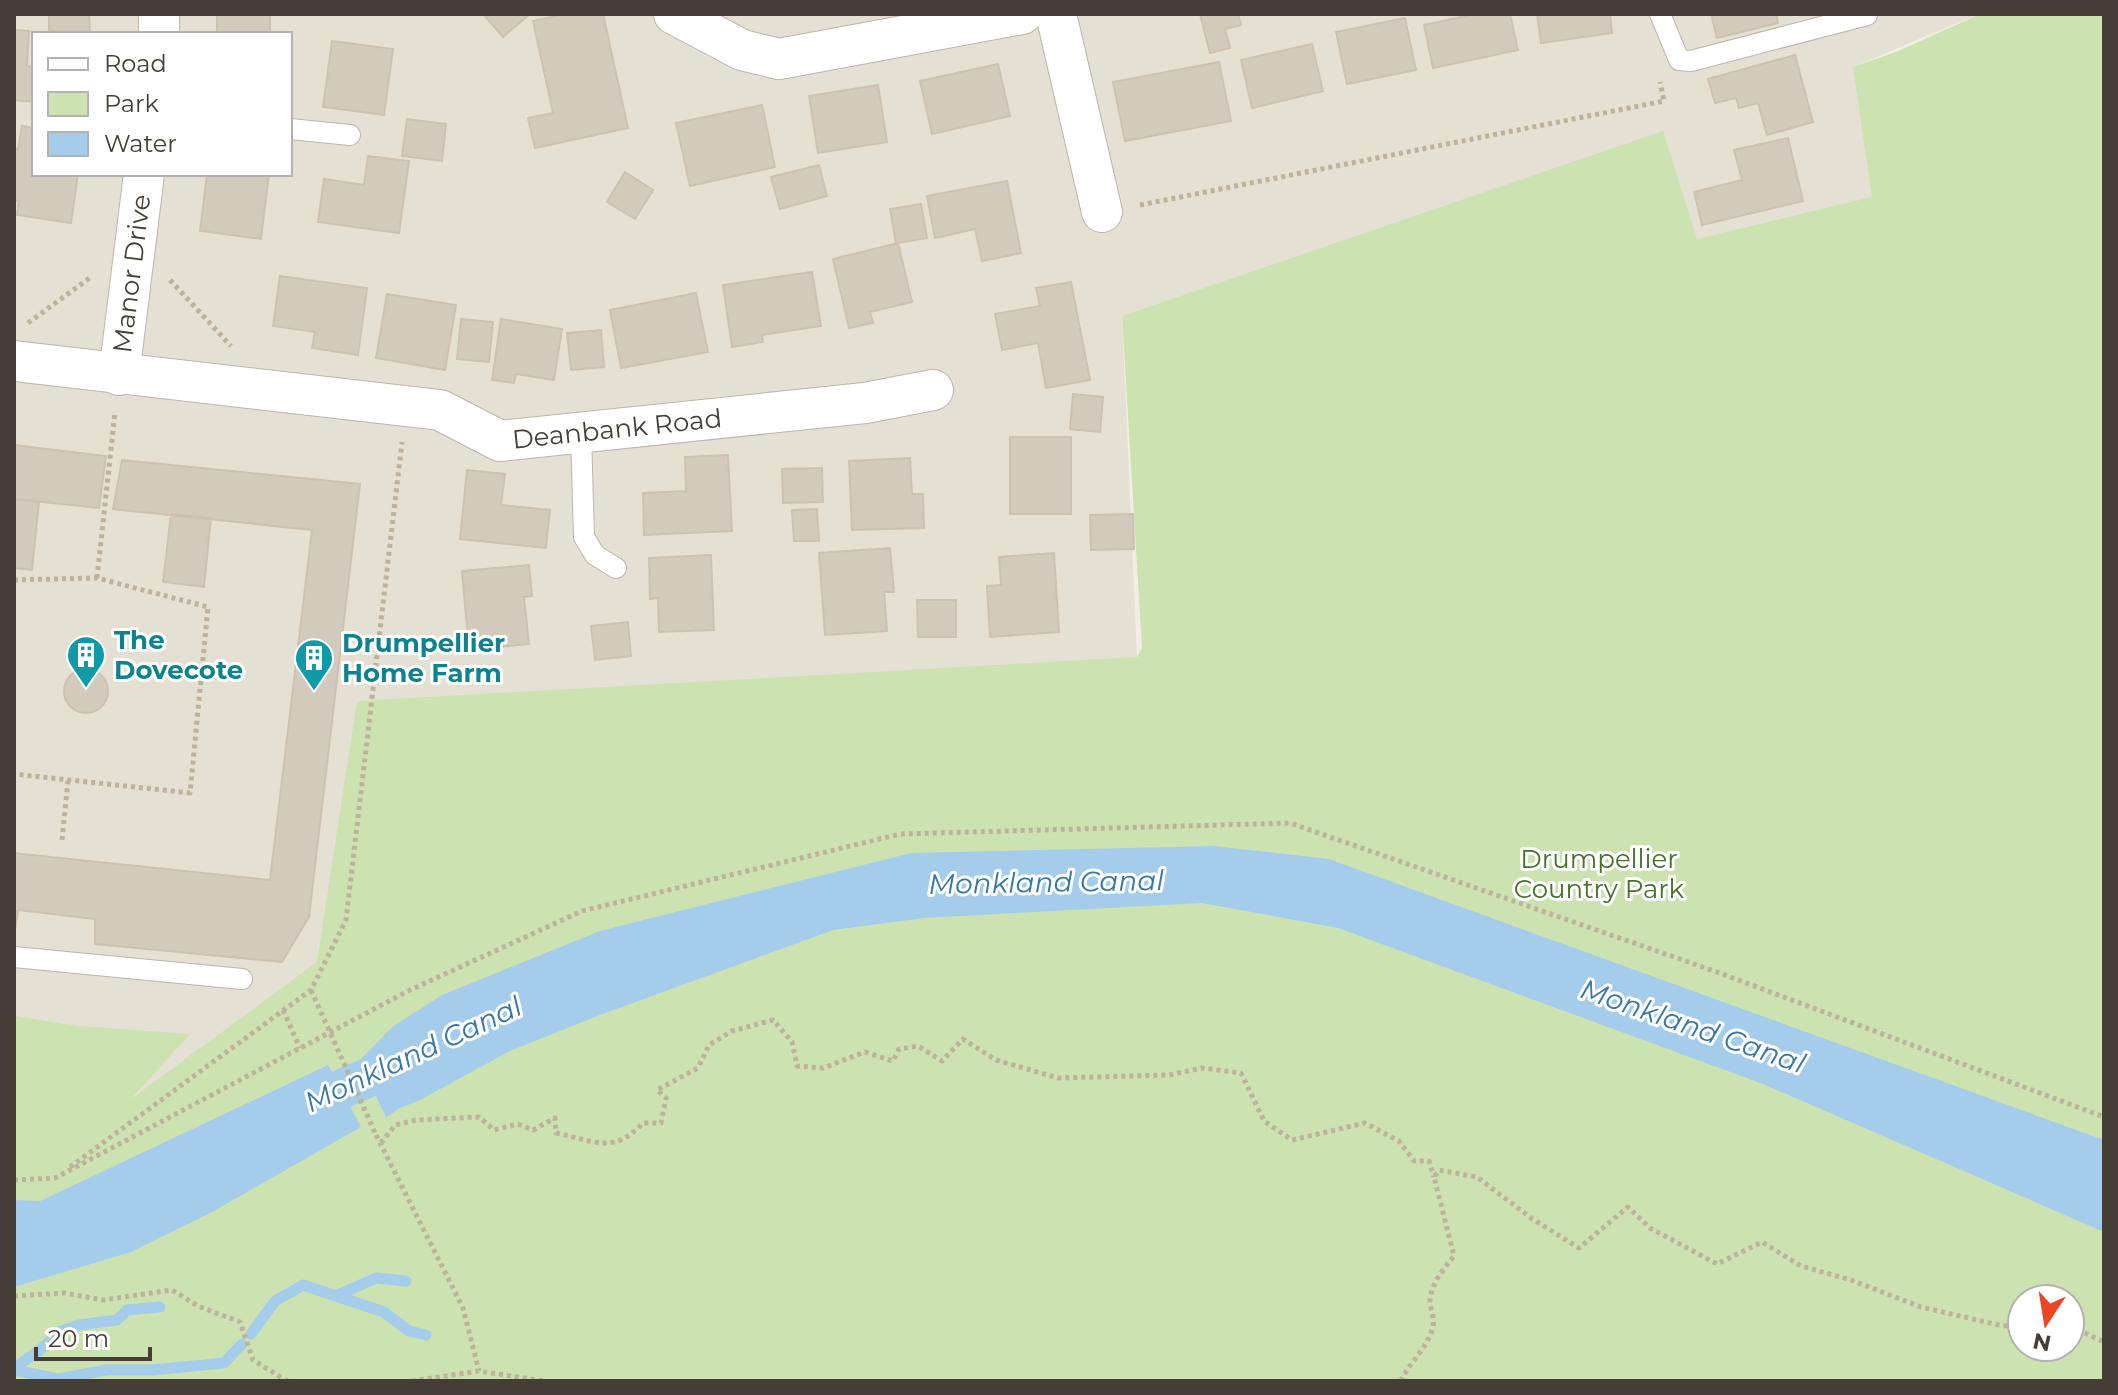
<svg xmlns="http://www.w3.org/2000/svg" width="2118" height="1395" font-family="Montserrat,sans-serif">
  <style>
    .residential { fill: #e5e0d4; fill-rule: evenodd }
    .green { fill: #cce3b1; fill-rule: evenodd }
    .water { fill: #a5cdeb }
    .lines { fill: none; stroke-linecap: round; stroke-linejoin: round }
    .stream { stroke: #a5cdeb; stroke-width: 11 }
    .canal { stroke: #a5cdeb; stroke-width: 40 }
    .building { fill: #d2cabc; stroke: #cdc2b0; stroke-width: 2 }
    .service-casing { stroke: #bcb6a9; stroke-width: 22 }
    .minor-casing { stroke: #bcb6a9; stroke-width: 42 }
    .path { stroke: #bdb29b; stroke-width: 5; stroke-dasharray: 4 4; stroke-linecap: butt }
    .service { stroke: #fff; stroke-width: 20 }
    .minor { stroke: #fff; stroke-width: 40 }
    .path-bridge { stroke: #bdb29b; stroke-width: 5; stroke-dasharray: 4 4; stroke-linecap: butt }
    .labels { text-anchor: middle; stroke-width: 6; stroke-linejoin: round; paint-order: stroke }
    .street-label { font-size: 26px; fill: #443e36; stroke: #fff }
    .culture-label { font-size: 26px; font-weight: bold; fill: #0d838f; stroke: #fff; text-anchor: start }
    .park-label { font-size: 26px; fill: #45712d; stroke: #fff }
    .water-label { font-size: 28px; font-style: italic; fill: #3676a8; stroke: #fff }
  </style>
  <rect width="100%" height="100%" fill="#f2eee6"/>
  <path class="residential" d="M14,14h1965l-126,53 26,132 -187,45 -570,72 15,341 -816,307 -204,148 -103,22zM34,34h256v140h-256z"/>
  <path class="green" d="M1980,14h124v1367h-2090v-365l65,10 111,8 -59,65 186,-137 40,-261 780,-44 5,-9 -20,-332 541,-185 34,108 175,-42 -19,-130 43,-15zM2022,1299h48v48h-48z"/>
  <path class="water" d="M1214,846l115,13 775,281v92l-341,-148 -425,-156 -136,-25 -278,15 -91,12 -233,85 -90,36 -90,49 -22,9 -12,9 -26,-58 32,-33 50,-32 158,-64 311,-78z
    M328,1065l33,62 -147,84 -83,41 -117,35v-87l26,1z"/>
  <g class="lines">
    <path class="stream" d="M336,1296l40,-18 30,3
      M251,1334l24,-33 28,-16 81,27 25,19 17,4
      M14,1368l26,-18 21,-19 18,-6 38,-5 10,-10 33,-3
      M14,1370l44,9 48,-9h46l72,-7 18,-19"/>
    <path class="canal" d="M293,1110l125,-54"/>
  </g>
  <path class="building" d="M49,14h40l1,17h-41z
    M217,14h53v20h-53z
    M483,14h47l-27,23z
    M565,14h38l25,114 -93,20 -7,-30 25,-5 -20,-92z
    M1200,14h38l3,11 -16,4 5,19 -20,5z
    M1475,14h35l8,36 -85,18 -9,-43z
    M1537,14h73l2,19 -71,10z
    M1711,14h65l2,9 -61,15z
    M1405,18l11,52 -69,14 -11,-52z
    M14,30l15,1 -2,35 7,1v35l-20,-2z
    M332,41l61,8 -9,66 -61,-8z
    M1312,44l11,47 -71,17 -11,-48z
    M1795,55l18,67 -46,13 -9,-32 -19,5 -3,-10 -21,5 -7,-24z
    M1219,62l12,59 -106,20 -12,-59z
    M998,64l12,52 -78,18 -12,-53z
    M878,85l9,57 -69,11 -9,-57z
    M762,105l13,62 -85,19 -14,-63z
    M407,119l39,5 -4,37 -40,-5z
    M22,126l12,2v46h44l-7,49 -54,-8 2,-14h-5v-52h4z
    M1788,138l15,63 -101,24 -8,-33 48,-12 -8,-30z
    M368,156l41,5 -10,72 -81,-11 6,-43 40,6z
    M819,165l8,31 -47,13 -9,-32z
    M625,172l28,18 -18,29 -28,-17z
    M207,174h62l-8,65 -61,-8z
    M1007,181l14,72 -39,8 -7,-32 -40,9 -8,-42z
    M921,204l6,34 -31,5 -6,-34z
    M898,243l14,59 -42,10 3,11 -24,5 -16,-69z
    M812,272l9,54 -59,9 1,7 -31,5 -9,-62z
    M280,276l87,12 -9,67 -46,-7 3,-16 -42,-6z
    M1071,282l19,98 -44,8 -8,-45 -36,7 -7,-36 45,-8 -4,-18z
    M696,293l12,59 -87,16 -11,-58z
    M387,294l69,11 -11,65 -69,-12z
    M461,319l32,3 -4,40 -32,-3z
    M501,319l61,10 -8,51 -38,-6 -2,9 -22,-3z
    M601,330l3,37 -33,3 -4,-37z
    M1073,394l30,3 -3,35 -30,-3z
    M1010,437h61v77h-61z
    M14,445l92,11 -7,52 -85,-9z
    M728,455l4,76 -88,4 -1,-42 43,-2 -1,-34z
    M910,458l2,36h11l1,34 -72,2 -3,-69z
    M122,460l238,24 -51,433 -27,45 -187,-18v-25l-77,-9 -4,26v-83l256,27 42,-350 -199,-21z
    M822,468l1,34 -40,1 -1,-34z
    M467,470l38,4 -4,31 49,5 -4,38 -86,-9z
    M14,499l25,3 -7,68 -18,-2z
    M817,509l2,32h-25l-2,-31z
    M171,514l40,4 -7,69 -41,-5z
    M1133,514l1,35 -43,1 -1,-35z
    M890,548l4,44h-10l3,39 -62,4 -6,-82z
    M1054,553l5,79 -69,5 -3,-51 14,-1 -2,-28z
    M711,555l3,75 -55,2 -1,-34 -8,1 -1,-41z
    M529,565l3,31 -8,1 5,47 -60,6 -7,-79z
    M917,600h39v37h-38z
    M628,622l3,34 -36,4 -4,-34z
    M64 691a22 22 0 1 1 44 0a22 22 0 1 1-44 0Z"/>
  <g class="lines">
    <g class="service-casing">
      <path id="service" d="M1660,14l19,46 12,1 176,-46
        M290,129l60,6
        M581,433l3,104 11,18 21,13
        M14,957l228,22"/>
    </g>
    <g class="minor-casing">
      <g id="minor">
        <path d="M674,14l68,36 37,9 243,-45"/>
        <path d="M1056,14l46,198"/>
        <path d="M159,34v-20"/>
        <path id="s1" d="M14,361l426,49 60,31 365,-38 68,-13"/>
        <path id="s2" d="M119,375l25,-201"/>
      </g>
    </g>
    <path class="path" d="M1140,205l524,-104 -4,-19
      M170,280l61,66
      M28,323l63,-46
      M97,578l18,-166
      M14,580l83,-2 111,29 -18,186 -176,-19
      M62,840l6,-59
      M283,1010l17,38
      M376,1135l87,173 16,63
      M381,1143l14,-18 21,-5 63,-3 15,13 24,-6 15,6 22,-12 1,15c39,8 57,22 87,-10h18l5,-25 -9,-8 41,-22 11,-23 23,-14 41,-11 19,22 5,24 26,2 42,-16 28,9 6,-12 19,-3 24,15 21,-22 33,21 62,18 111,-3 33,-7 39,5 23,48 28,19 73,-17 34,18 15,20h15l5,16
      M70,1167l241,-177 35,-70 56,-478
      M14,1180l41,-2 353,-187 174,-80 318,-77 390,-11 427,149 387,145
      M14,1296l51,-3 38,7 69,-10 26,16 42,16 13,38 34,21
      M2070,1326l34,16
      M412,1381l67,-10 65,10
      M1401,1381c8,-19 28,-34 32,-55 2,-8 -3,-17 -3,-25 1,-17 14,-33 24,-45l-20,-79 5,-7 38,7 54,41 48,30 49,-41 22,21 67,36 45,-22 39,24 50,14 70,27 82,19 19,-1"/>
    <use href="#service" class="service"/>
    <use href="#minor" class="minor"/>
    <path class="path-bridge" d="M311,990l65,145"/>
  </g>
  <defs>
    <g id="building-pin" transform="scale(2)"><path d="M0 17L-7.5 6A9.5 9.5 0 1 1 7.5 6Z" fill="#0f9aa8" stroke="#fff"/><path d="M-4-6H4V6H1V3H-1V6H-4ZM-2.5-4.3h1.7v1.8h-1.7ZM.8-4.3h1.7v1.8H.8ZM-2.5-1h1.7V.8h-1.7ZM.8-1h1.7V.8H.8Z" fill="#fff"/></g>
  </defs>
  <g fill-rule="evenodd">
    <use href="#building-pin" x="86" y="655"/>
    <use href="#building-pin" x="314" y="658"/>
  </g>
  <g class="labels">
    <g class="street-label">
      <text dy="9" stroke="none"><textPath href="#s2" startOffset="102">Manor Drive</textPath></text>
      <text dy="9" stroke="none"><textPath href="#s1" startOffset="614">Deanbank Road</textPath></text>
    </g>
    <g class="culture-label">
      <text x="114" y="649">The<tspan x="114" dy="30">Dovecote</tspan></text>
      <text x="342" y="652">Drumpellier<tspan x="342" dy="30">Home Farm</tspan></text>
    </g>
    <g class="park-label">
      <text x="1599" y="868">Drumpellier<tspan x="1599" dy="30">Country Park</tspan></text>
    </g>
    <g class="water-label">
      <text transform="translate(1046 882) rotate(-1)" y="10">Monkland Canal</text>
      <text transform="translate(1693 1026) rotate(19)" y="10">Monkland Canal</text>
      <text transform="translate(413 1054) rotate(-25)" y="10">Monkland Canal</text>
    </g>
  </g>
  <rect width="2118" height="1395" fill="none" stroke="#443e36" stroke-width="32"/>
  <rect x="32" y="32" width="260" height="144" fill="#ffffff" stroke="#b4b2af" stroke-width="2"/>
  <rect x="48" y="58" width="40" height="12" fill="#ffffff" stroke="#b4b2af" stroke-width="2"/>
  <text x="104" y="72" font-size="24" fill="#443e36">Road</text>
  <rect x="48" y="92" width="40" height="24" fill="#cce3b1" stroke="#b4b2af" stroke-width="2"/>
  <text x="104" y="112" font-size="24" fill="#443e36">Park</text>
  <rect x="48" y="132" width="40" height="24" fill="#a5cdeb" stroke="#b4b2af" stroke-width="2"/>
  <text x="104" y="152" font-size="24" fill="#443e36">Water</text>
  <g transform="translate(2046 1323) rotate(192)"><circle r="38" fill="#ffffff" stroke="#b4b2af" stroke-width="2"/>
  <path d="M0-6L14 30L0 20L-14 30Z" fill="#eb4523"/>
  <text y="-12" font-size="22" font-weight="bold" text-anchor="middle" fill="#443e36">N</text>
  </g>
  <path d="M36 1347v12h114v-12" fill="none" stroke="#443e36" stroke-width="4"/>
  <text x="48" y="1347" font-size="24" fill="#443e36" stroke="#ffffff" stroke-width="6" paint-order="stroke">20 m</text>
</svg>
